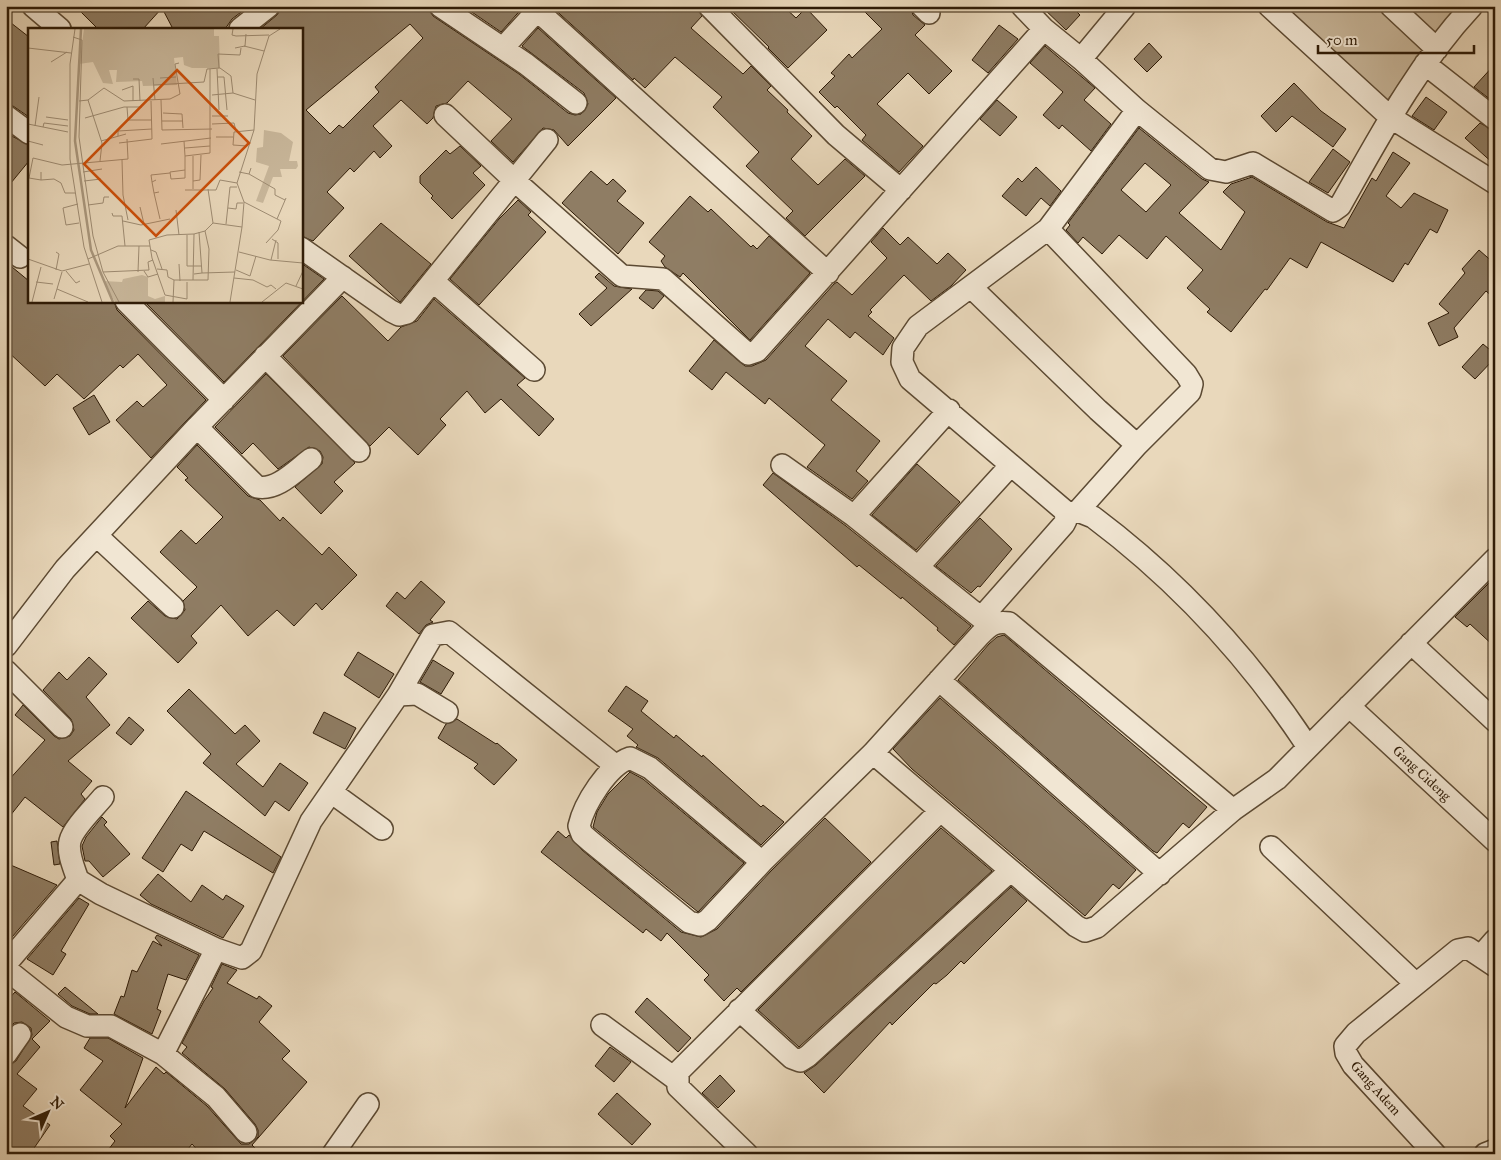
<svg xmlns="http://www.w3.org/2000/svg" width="1501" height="1160" font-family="'IM FELL Great Primer',serif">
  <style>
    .green { fill: #c9b89c; stroke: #7b6951 }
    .building { fill: #8f7d64; stroke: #2d1a06; fill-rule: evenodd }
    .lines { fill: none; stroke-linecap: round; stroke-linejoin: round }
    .minor-casing { stroke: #5c4a33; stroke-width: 24 }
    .minor { stroke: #f1e6d3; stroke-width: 21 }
    .labels { text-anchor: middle; stroke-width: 4; stroke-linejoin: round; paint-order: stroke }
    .street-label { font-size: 14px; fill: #2d1a06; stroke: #f1e6d3 }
    .inset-river { fill: none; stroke: #a9977d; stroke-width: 2.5 }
    .inset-road { fill: none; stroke: #9e8c73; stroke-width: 1 }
    .view { fill: #cc500b; fill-opacity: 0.15; stroke: #cc500b; stroke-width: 2.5 }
    .inset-edge { fill: none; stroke: #2d1a06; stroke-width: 2.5 }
  </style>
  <rect width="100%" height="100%" fill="#e9d8bb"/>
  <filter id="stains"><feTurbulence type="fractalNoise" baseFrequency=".004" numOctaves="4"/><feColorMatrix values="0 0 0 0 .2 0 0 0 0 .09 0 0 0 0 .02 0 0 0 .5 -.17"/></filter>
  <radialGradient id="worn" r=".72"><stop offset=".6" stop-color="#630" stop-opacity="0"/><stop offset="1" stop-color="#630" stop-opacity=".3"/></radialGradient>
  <path class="green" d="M1268,6h194l-83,104z"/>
  <path class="building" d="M75,6h174l-17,13 -7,10h-52l-11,-21 -19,21h-45z
    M282,6h146l5,10 86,58 49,39 7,2 6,-1 7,-10 -4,-11 -62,-47 16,-18 78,70 -48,48 -14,-16 -11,-2 -30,34 -22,-21 21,-22 -44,-38 -21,22 -11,3 -3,12 -6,6 -26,-24 -28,26 19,20 -12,12 -6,-7 -20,21 -4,-4 -23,24 17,16 -31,33 -12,-5v-207h-41l17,-14zM410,24l13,14 -48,49 4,5 -36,36 -4,-3 -9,9 -24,-24z
    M463,6h61l-23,26z
    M551,6h146l5,10 -11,12 52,46 8,-8 20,20 -4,4 21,20 -1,2 25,24 -21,23 27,26 27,-26 20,17 -60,60 -19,-18 7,-7 -47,-45 13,-14 -46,-45 9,-10 -47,-40 -30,31 -11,-10 -1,2z
    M727,6h56l13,12 10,-10 21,22 -39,38 -20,-20 1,-1z
    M859,6h51l3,9 12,10 -10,10 37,36 -23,23 -21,-21 -31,31 46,42 -24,26 -37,-32 4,-5 -29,-29 -2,2 -16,-16 16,-16 -4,-3 18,-19 3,4 30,-29z
    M1041,6h30l9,9 -14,15z
    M6,19l23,18v80l-16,-11 -7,-2z
    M999,25l19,14 -30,34 -16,-13z
    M1149,43l13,14 -15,15 -13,-13z
    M1045,46l50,42 -11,12 27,24 -20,27 -29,-26 -3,4 -16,-14 20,-23 -33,-29z
    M1495,64v39l-21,-16z
    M1294,83l27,28 25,18 -13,18 -41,-31 -16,16 -15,-16z
    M1426,97l21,15 -13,18 -22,-14z
    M997,100l20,17 -17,19 -20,-17z
    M1480,123l15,8v34l-30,-27z
    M1139,128l63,51 7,3 -30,31 42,37 24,-38 -22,-20 8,-8 21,-7 75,45 17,6 28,-50 4,3 17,-29 17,11 -24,33 15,12 13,-15 34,17 -11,23 -7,-4 -22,36 -3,-2 -12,19 -72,-40 -14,26 -17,-10 -23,32 -2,-1 -34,43 -24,-20 3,-3 -23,-21 16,-18 -37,-34 -19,23 -28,-24 -17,19 -19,-17 -5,6 -12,-13 4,-5 -2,-2zM1145,163l26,22 -25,27 -25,-22z
    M6,133l23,12v16l-23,28z
    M460,146l21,20 -8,7 12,12 -33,34 -21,-21 2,-2 -13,-13v-7l26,-26 4,4z
    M1333,149l17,13 -22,31 -19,-11z
    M1036,167l25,24 -11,15 -9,-8 -15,18 -24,-20 16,-18 4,4z
    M591,171l16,14 6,-6 13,12 -9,10 27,22 -26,31 -56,-51z
    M690,196l18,16 3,-3 40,38 2,-2 4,4 12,-13 41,37 -60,67 -67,-67 -3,4 -15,-10 -4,-6 4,-5 -16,-14z
    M518,200l13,12 -3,3 18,17 -67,73 -29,-26 49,-60z
    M381,223l50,41 -31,38 -51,-46z
    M883,228l17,17 8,-8 29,27 11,-11 18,17 -15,16 -20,15 -27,-26 -34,35 2,2 -4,4 26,22 -11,17 -28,-23 -5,6 -22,-19 -23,27 42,35 -16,19 49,41 -24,30 12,10 -16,18 -45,-32 18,-22 -56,-47 -4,6 -39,-32 -14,18 -23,-19 25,-31 31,26h7l14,-6 68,-76 3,-2 15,13 35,-37 -16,-16z
    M1479,250l16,14v35l-9,-8 -32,37 4,9 -19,9 -11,-23 21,-10 -10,-9 26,-31 -3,-4z
    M6,262l23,19v20h85l3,9 89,90 -55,58 -35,-38 21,-19 6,6 24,-22 -29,-31 -15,14 -3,-3 -36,34 -27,-25 -12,12 -39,-36z
    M301,263l23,16 -100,103 -80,-81h157z
    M599,273l15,13 18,3 -41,37 -12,-12 28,-26 -12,-11z
    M646,290l12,1 6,5 -11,13 -14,-11z
    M342,296l46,45 13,-14 16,-6 17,-22 91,79 -8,7 37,34 -15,17 -38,-37 -16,14 -18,-22 -27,28 6,6 -28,30 -29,-28 -19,19 -87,-90z
    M1483,344l12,10v4l-20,21 -13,-12z
    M266,374l89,89 -21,19 9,9 -22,23 -26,-27 27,-23 1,-7 -3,-6 -11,-4 -31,22 -25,-26 -11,11 -27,-27z
    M94,395l16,27 -21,13 -16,-27z
    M197,445l51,51 12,4 20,21 3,-4 39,38 7,-8 28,28 -35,35 -6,-7 -22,23 -17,-16 -29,26 -27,-31 -30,31 6,7 -19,20 -47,-45 17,-17 17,15 12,3 8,-9 -2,-9 14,-14 -37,-35 21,-22 15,14 27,-27 -38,-37 3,-2 -11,-11z
    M917,464l43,38 -44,48 -44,-35z
    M773,473l73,53 125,100 -17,19 -17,-15 1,-2 -36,-31 -1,2 -42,-34 -2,2 -94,-82z
    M980,518l32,31 -32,38 -2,-1 -7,7 -35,-27z
    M1495,577v70l-25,-23 -3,3 -12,-10z
    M421,581l24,21 -15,18 3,2 -7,3 -7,9 -33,-28 11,-14 8,7z
    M1004,635l203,172 -18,21 -6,-5 -26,30 -4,-2 -195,-171 31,-36 8,-7z
    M358,652l36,22 -15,24 -35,-23z
    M89,657l18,17 -21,23 24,28 -42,36 24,20 -11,13 4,5 -22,28 -38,-30 -19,24v-38l39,-43 -30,-25 8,-10 31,31 5,3 11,-3 4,-6 -3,-11 -28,-29 16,-18 8,8z
    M433,660l21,13 -13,21 -21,-12z
    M626,686l22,15 -7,10 33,27 2,-3 26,22 1,-2 58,52 2,-2 21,17 -23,23 -103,-87 -22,-11 2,-2 -11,-9 6,-7 -25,-18z
    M189,689l46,45 10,-9 15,16 -24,23 27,23 17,-24 28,20 -19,28 -14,-10 -10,15 -62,-53 8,-9 -44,-43z
    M940,698l196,172 -17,19 -6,-5 -28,32 -173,-147 -19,-20z
    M324,712l32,16 -11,21 -32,-16z
    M129,717l15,13 -13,15 -15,-12z
    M457,719l39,25 1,-1 20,17 -23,25 -20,-17 4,-4 -40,-26 8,-14z
    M630,772l13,7 101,84 -46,49 -105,-85 4,-15 11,-18z
    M186,791l95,66 -8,16 -69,-42 -12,20 -11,-7 -18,28 -21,-14z
    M102,817l5,5 -3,3 26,29 -27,23 -14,-16h-4l-3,-15 4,-9z
    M825,818l46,44 -130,130 -4,-4 -13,13 -20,-21 5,-5 -42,-42 -6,8 -15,-12 -3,4 -102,-81 17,-21 8,7 3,-3 13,15 99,82 20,5 16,-8 54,-58z
    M941,828l51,43 -193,176 -41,-37z
    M57,841l3,23 -6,1 -3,-23z
    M6,863l51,22 -51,59z
    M158,874l33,28 11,-17 21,15 3,-5 18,11 -21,32 -72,-34 -11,-9z
    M1011,887l16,14 -63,63 -3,-3 -14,14 -11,9 -2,-1 -42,42 -2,-3 -66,71 -20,-20 12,-8z
    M79,898l10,6 -28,47 5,3 -13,21 -26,-16z
    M157,935l42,20 -13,25 -18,-6 -11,35 4,2 -9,23 -38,-20 7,-18 3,1 8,-27 5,2 16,-31 9,5 -7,-8z
    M222,964l15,6 -10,13 30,16 2,-3 13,10 -13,16 31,29 -8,8 25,23 -55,63 9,9h-60l-9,-10 -8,10h-79l10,-13 -5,-5 12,-12 -42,-34 23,-29 -19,-13 6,-10h18l35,20 -18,50 31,-41 8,7 2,-2 41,34 34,38h8l9,-7v-7l-3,-6 -30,-35 -43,-36 5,-6 -5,-4 22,-42 9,-13 -2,-1z
    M65,987l33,27h-8l-18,-8 -14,-12z
    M15,992l35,29 -18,18 8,8 -23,27 20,15 -14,17 27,19 -20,29h-24v-88l10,-5 16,-26 -1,-7 -9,-6 -8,1 -8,9v-30z
    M647,998l44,40 -13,14 -43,-40z
    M610,1047l21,15 -17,20 -19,-16z
    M720,1075l15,16 -17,17 -16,-15z
    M617,1093l34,31 -19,21 -34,-31z"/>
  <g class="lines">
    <g class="minor-casing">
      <path id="minor" d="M33,6l27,23
        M440,6l86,58 50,39
        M709,6l127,129 65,55
        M922,6l7,7
        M1022,6l22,23 37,30 56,51 73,59 16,3 27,-9 80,48 7,-5c39,-69 77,-141 132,-200
        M1269,6l121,111 105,66
        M1391,6l46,43
        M240,29l29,-23
        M503,48l32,-35 4,-1 289,261
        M1081,59l44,-53
        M1425,64l70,55
        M445,115l70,66 107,95 41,3 85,75 9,-3 287,-322
        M6,116l23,17
        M1048,229l138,145 6,10 -2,8 -53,53 -59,66
        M6,246l14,11
        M301,248l90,63 8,4 8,-2 140,-173
        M433,281l101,89
        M971,287l127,123 39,35
        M126,301l98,99
        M265,356l94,95
        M197,427l60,60c20,4 38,-16 54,-28
        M782,465l72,51 136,109
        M1066,514l12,-3 15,6c84,63 157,142 215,230
        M854,516l95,-106
        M97,536l76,71
        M918,567l92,-101
        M981,618l83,-94 2,-4 -1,-9 -155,-132 -8,-17 1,-14 15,-22 130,-97 89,-119
        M1411,643l84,78
        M6,646l59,-77 132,-142 146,-150
        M6,671l56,56
        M939,680l221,194
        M398,695l35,-60 16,-3 167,134
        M1349,706l146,135
        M873,753l203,173 9,5 12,-4 136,-117 44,-31 218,-220
        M331,792l67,-97 19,-1 30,18
        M103,797c-9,11 -30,31 -33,44 -3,12 4,27 8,39l23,14 115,55 26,9 9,-7 60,-130 20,-29 51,37
        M1271,847l144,136
        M762,862l-112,-94 -20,-10c-22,7 -46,46 -51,68l3,8 8,7 99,81 11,3 8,-5 54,-58 111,-109 107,-118c10,-10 15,-14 29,-12l224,187
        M1481,956l14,-16
        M6,964l72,-84
        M6,969l60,48 21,9h24l52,28 53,43 30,35
        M739,1010l53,48 8,3 8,-5 202,-185
        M602,1025l75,55
        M6,1054l14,-20
        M163,1054l53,-105
        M333,1154l35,-50
        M747,1154l-69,-67v-15l262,-261
        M1435,1154l-82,-89 -7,-12 -1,-7 11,-13 102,-83 10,-2 27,18
        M1485,1154l10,-4"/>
    </g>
    <use href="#minor" class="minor"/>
  </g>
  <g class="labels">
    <g class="street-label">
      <text transform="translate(1422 773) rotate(43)" y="5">Gang Cideng</text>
      <text transform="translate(1376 1088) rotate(48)" y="5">Gang Adem</text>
    </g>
  </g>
  <g transform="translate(28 28)">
    <rect width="275" height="275" fill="#e9d8bb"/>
    <path d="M56,1h130v7h5l1,32h-28l-8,-3 -1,-8 -9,1 3,27 -34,1 -1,-5 -26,1 1,-12h-8l4,14 -10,-1 -10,-21 -14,2zM236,102l17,3 12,9 -4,19h8l1,5 -2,3h-16l2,8h-9l-10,26 -7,-2 13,-35 -13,-4 1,-14 6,-1zM114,247l6,2v19l7,3 10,-3v6h-50l-12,-21 19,1 1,-3z" fill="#c9b89c"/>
    <path class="inset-river" d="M53,1l-6,112 16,109 22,52"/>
    <path class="inset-road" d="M47,1l-5,35v95l14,88 18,55M205,1l-1,6 4,1 33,-1M45,9l9,3 -3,97 14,99 10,36 16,30M216,18l20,5M0,20l43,5M207,20l10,-2 1,-12M23,34l16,-10M191,40l-1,-14 22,1 1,-7M189,41l2,41M189,49h7l3,33M125,50l2,22M132,50l16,-1M105,51h6l1,22M126,57l50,-3 3,-13 13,-1 11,8 2,17M94,62l11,-4v15M184,67l21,-2 22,7M60,72l14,43 -2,18M133,72l1,30 50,-1M51,73l9,-1 16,-12 20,13 46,-2 10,-5 -5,-30 4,-1M99,79l1,13h24M135,85l19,1 1,14M184,88h16M18,89l22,3M57,90l39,-11h18M134,93h20M0,96l40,8M184,96l22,-1 2,8M7,98l4,-29M15,99l1,-4 24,3M90,108v-5l34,-2M188,109h17M0,113l15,4M73,113l25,-7M156,113l1,15v22l-14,1 -1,-7 15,-2M91,115l33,-4 -1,-38M133,116l50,-6M219,118l-14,-1 1,-13 20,-2M157,120l25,-2M157,128l25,-3v-84M165,128v33M94,132l1,35 5,25M13,144v8l-12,-2 4,-20 29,7 66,-6 -1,-20M55,144l19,-3M211,144l10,2 2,-6M221,146l26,15v6l10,5M13,152l13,-1 7,4 4,10h10M56,153l17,-2M165,153l7,-1 1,-25M124,154l-1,-7 19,-2M180,161l5,34M157,162h31l4,-10 17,3M131,164l-5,1 6,26M126,165l-2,-11 4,-2M216,174l37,19 -3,9 -12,13M50,176l-15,4 3,17 13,-2M60,177l15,-2 1,-6h5M112,179l4,17M200,180l8,1 1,-6h6M148,182l3,25M84,185l1,3h9l3,30M249,191l9,-21M95,193l18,4 29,-6M198,196l4,-37h7M159,207v31h14M244,211l6,4v16M123,222l5,2 6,17M28,224l3,2 -3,16M211,224l31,8 33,3M0,231l34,12 27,-7M60,231l30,-13h32M243,232l5,-20M151,236l1,17M129,241l10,1 1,7 6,3h34l1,-31 -4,-18M208,242l14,6 6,-20M38,243l10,12 4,-2M116,243l4,6 10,-3M75,244l46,-2 -1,-8 5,-2M110,244l1,-26M174,245l33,-1M166,246l8,-1 -3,-41M206,250l19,2 14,7 4,-2 5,4M165,252l1,-46M8,254l17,2M159,254v17l-22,-4 -13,-37 -3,-18 18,-5 27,-1 11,-3 8,-8 29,4M268,258l7,-15M29,261l31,13M26,271l8,-27M4,274l9,-35M145,274l1,-22M202,274l12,-75 2,-25 -7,-19 17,-53 3,-56 12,-38 11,-7M234,274l24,-19 17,6"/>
    <path class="view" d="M149,42l72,73 -93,93 -72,-72z"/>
    <rect width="275" height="275" class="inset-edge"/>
  </g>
  <rect width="1501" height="1160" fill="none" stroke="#e9d8bb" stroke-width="25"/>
  <rect x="8" y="8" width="1486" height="1145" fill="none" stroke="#2d1a06" stroke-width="2.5"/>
  <rect x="12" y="12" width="1476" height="1135" fill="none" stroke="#2d1a06"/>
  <g transform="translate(48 1112) rotate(45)" stroke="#f1e6d3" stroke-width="4" paint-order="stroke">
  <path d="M0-4L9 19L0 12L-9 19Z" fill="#2d1a06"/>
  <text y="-8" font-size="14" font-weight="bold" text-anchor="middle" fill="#2d1a06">N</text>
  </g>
  <path d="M1318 45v8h156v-8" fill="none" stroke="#2d1a06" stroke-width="2.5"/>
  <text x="1326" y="45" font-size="15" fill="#2d1a06" stroke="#f1e6d3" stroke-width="4" paint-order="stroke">50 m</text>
  <rect width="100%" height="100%" filter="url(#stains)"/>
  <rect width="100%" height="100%" fill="url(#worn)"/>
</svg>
